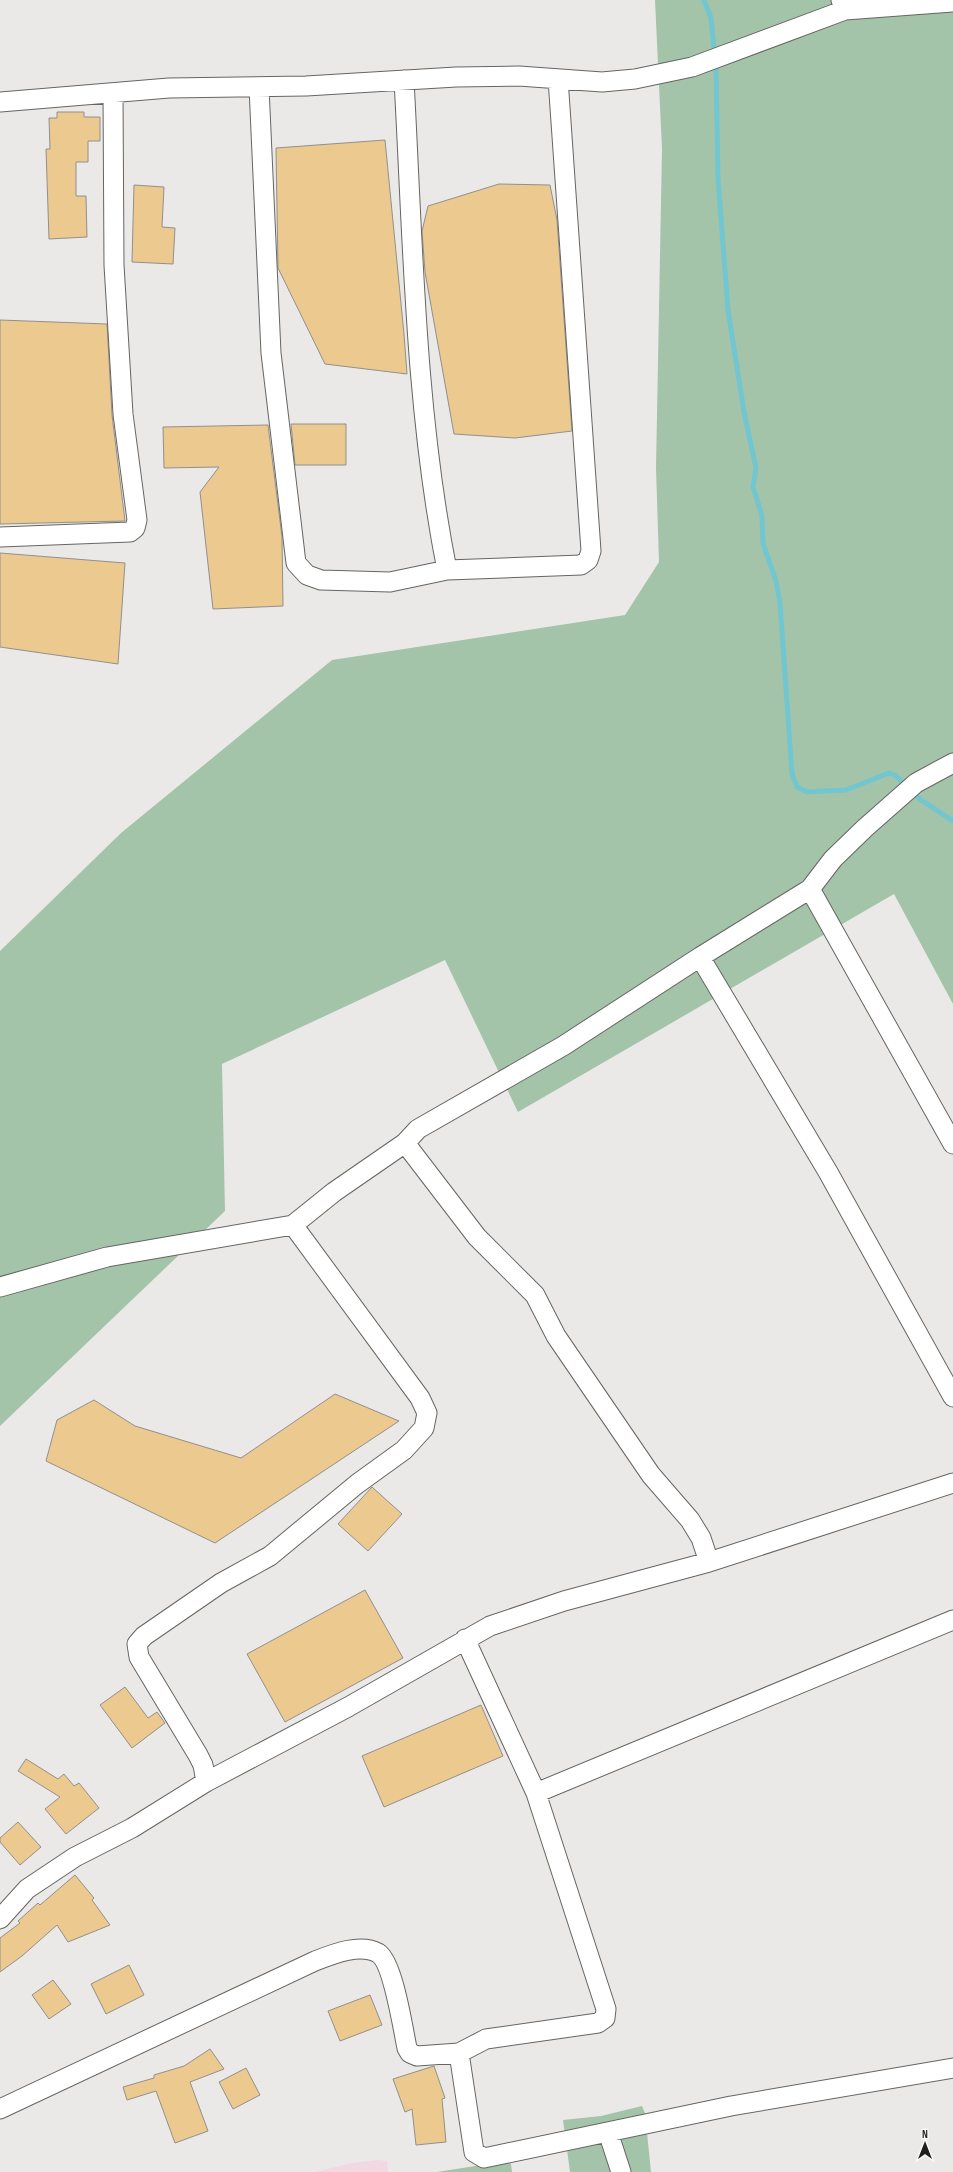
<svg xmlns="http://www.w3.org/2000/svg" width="953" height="2172" font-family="'Sofia Sans Condensed',sans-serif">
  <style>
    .industrial { fill: #f1d8e2 }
    .green { fill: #a3c4a9 }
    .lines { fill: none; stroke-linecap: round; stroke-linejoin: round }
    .stream { stroke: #71c6d0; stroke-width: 5 }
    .building { fill: #ebc98f; stroke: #91908d }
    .minor-casing { stroke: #666562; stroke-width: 21 }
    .minor { stroke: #fff; stroke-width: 19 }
  </style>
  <rect width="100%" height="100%" fill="#ebe9e7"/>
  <path class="industrial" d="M378,2160l9,1 1,11h-72l35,-9z"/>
  <path class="green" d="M655,0h298v1004l-59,-110 -376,218 -73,-152 -223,104 3,147 -225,215v-475l121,-118 211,-173 293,-45 34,-53 -3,-94 6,-319z
    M642,2106l3,7 6,59h-81l-7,-52 38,-4z
    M507,2161l4,3 1,8h-75z"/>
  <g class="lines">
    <path class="stream" d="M704,0l7,18 5,51 2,109 10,132 16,102 12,56 -3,19 9,29 1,27 13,38 4,22 12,171 5,13 10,5 39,-2 43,-17 6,2 11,11
      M912,792l9,8 32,21"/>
  </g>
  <path class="building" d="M57,112h27v5h16v24h-12v21h-12v34h10l1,41 -38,2 -3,-90h4l-1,-31h8z
    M385,140l19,194 3,40 -82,-10 -47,-96 -2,-120z
    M499,184l51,1 7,35 15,211 -57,7 -61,-4 -29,-162 -3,-41 6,-25z
    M134,185l30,2 -2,40 13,1 -2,36 -41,-2z
    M0,320l107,4 5,91 13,106 -125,3z
    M291,424h55v41h-51z
    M268,425l14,112 1,69 -70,3 -13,-117 19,-25 -55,1 -1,-41z
    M0,553l125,10 -7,101 -118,-17z
    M335,1394l64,27 -184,122 -169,-82 11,-41 37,-20 41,26 106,32z
    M372,1487l30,27 -34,37 -30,-27z
    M365,1590l38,68 -118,64 -38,-68z
    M125,1687l23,31 9,-6 8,11 -33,25 -32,-43z
    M481,1705l22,51 -119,51 -22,-51z
    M26,1759l32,20 6,-5 10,12 5,-3 20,25 -33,26 -21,-25 15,-12 -42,-26z
    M18,1822l23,25 -21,18 -20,-23v-4z
    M75,1875l19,23 -2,2 18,25 -42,17 -11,-17 -35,31 -22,16v-34l20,-15 -2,-2 20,-18 2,2z
    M129,1965l15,30 -38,19 -15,-30z
    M53,1980l18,24 -22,15 -17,-24z
    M370,1995l12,30 -42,16 -12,-30z
    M210,2049l14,20 -34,13 18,49 -33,12 -19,-52 -29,9 -4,-13 31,-9v-3l30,-9z
    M434,2066l11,32 -3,1 4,43 -30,3 -4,-36 -7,3 -12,-33z
    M246,2068l14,27 -27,14 -14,-27z"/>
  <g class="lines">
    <g class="minor-casing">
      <path id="minor" d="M841,0l4,10 108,-8
        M404,80c9,163 11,330 43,490
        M259,87l12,266 25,210 11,12 14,5 69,2 57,-12 134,-5 7,-5 3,-9 -33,-472
        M0,102l169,-14 137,-2 150,-9 63,-1 83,6 33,-3 57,-12 153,-57
        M0,537l130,-5 5,-4 2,-8 -14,-106 -9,-149 -1,-172
        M810,889l143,255
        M700,957l128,215 125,225
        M405,1143l72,94 58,58 21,41 95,139 39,45 11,18 8,24
        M0,1287l107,-30 186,-32 41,-33 71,-49 13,-14 145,-83 137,-89 110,-68 23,-30 32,-31 51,-45 37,-20
        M206,1782l-3,-17 -5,-10 -59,-98 -2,-13 7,-8 77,-53 49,-27 87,-72 47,-34 20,-22 3,-15 -7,-15 -127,-173
        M536,1793l417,-173
        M0,1919l27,-30 48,-32 57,-29 74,-46 142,-75 142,-81 74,-25 145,-39 244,-79
        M459,2053l15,99 10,6 247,-52 222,-38
        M0,2109l315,-148c18,-7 45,-18 63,-8 15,9 25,76 29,95l3,5 7,3 42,-3 27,-14 112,-16 7,-5 1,-9 -70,-216 -71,-154
        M608,2132l13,40"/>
    </g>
    <use href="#minor" class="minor"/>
  </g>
  <g transform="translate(925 2144)" stroke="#f8f7f4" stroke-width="3" paint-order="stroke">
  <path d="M0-3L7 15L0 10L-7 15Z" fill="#1f1e1d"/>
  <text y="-6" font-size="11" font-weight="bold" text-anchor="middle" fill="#1f1e1d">N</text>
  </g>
</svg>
